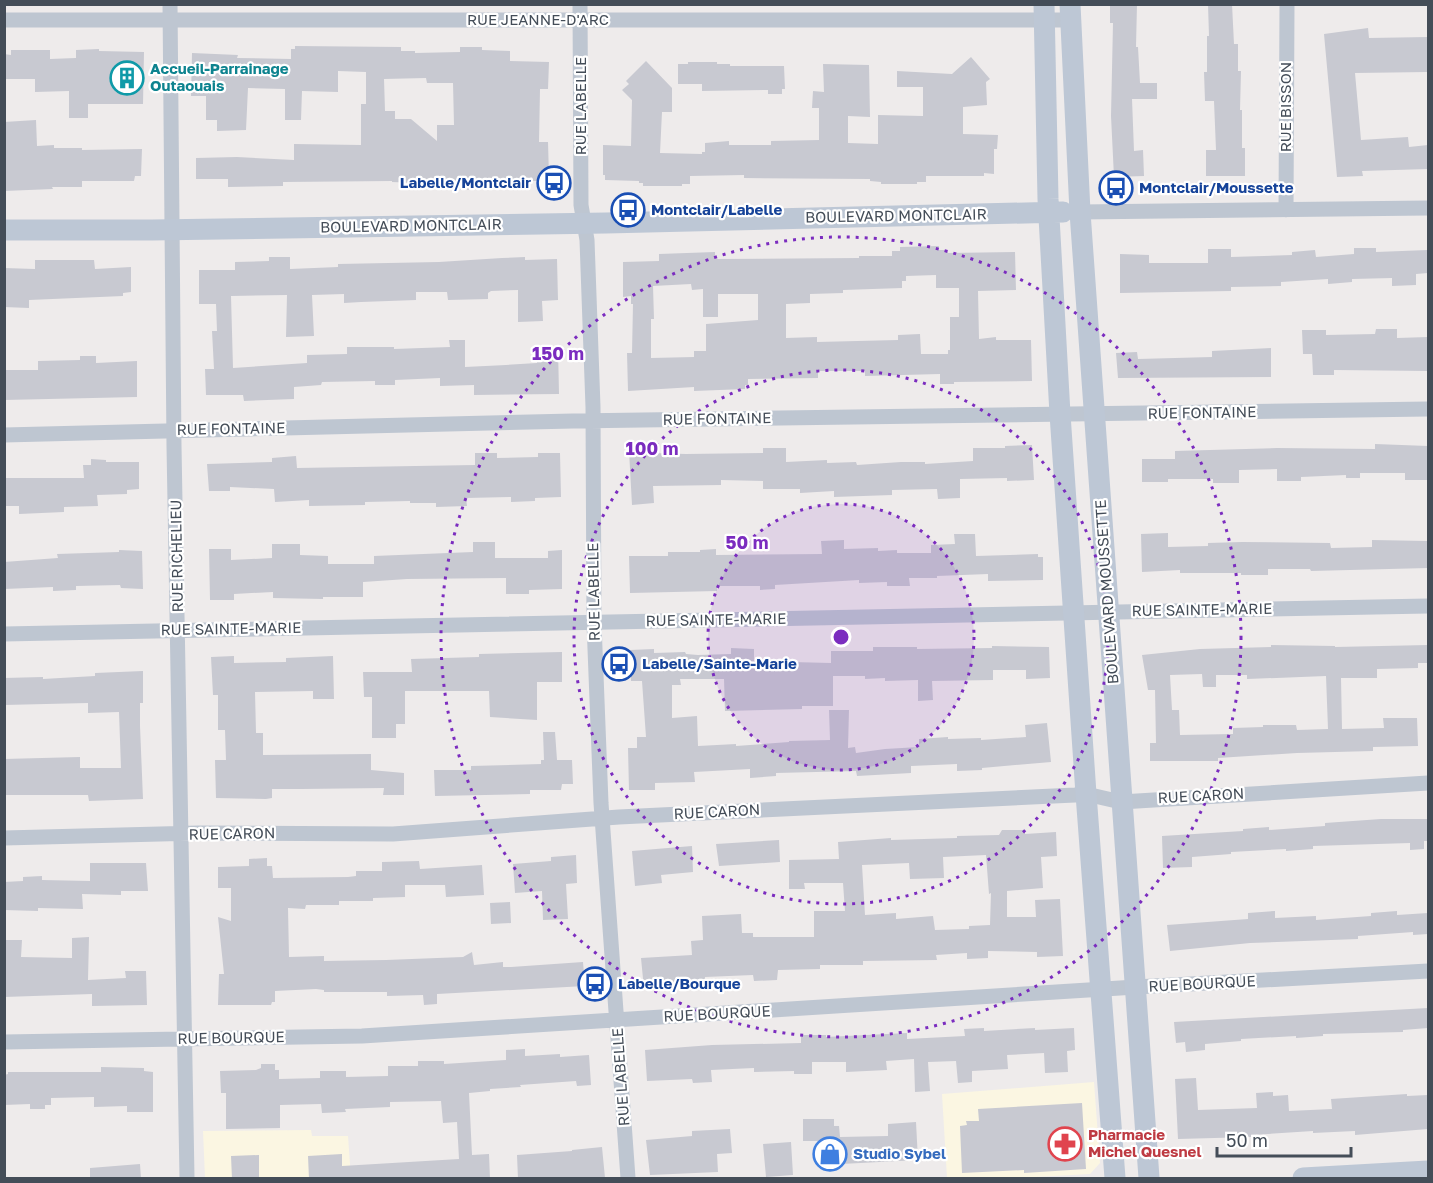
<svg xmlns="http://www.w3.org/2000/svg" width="1433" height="1183" font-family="'Golos Text',sans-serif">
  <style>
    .commercial { fill: #fbf6e2 }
    .building { fill: #c8c9d1; fill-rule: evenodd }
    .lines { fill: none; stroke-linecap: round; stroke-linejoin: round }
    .street { stroke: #bec6d1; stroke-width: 15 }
    .secondary { stroke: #bdc7d5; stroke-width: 21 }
    .ring { fill: none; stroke: #7b2cbf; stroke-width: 3; stroke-dasharray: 3 6 }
    .labels { text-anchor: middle; stroke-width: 4.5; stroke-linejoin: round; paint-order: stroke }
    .street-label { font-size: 15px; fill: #444d58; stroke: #fff }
    .culture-label { font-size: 15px; font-weight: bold; fill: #0d838f; stroke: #fff; text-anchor: start }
    .transit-label { font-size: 15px; font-weight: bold; fill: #164399; stroke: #fff; text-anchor: start }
    .health-label { font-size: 15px; font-weight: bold; fill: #be3a42; stroke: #fff; text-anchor: start }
    .shop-label { font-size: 15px; font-weight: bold; fill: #366cbe; stroke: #fff; text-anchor: start }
    .centre { fill: #7b2cbf; stroke: #fff; stroke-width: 3 }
    .ring-label { font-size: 18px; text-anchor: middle; font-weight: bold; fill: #7b2cbf; stroke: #fff; stroke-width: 4.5; stroke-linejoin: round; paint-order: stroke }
  </style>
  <rect width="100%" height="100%" fill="#eeebeb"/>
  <path class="commercial" d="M1094,1082l6,81 -10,11 -76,4h-67l-5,-84z
    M311,1130l1,6h36l3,42h-146l-2,-47z"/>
  <path class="building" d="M1110,4h27l-1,43h2l2,36h17v16h-25l2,52 9,-1 1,26 -30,1 -3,-61 2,-93h-3z
    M1208,4h24l2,40h4v27h3l-1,39h2v38h3v28h-39v-26h10l-2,-49h-9l-1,-29h3v-36h2z
    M1368,28l1,10 59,-1v35l-73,1 6,67 47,-3 1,10 19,-2v24l-66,2 1,5 -26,1 -13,-143z
    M295,46l106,1v4h14v2l45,-1v-5h22v3l28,1v10l39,1 -1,27h-8l-1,53h9l1,35h-9v4h-23v3h-7v5l-50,1v-9l-45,-1v3l-23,-1v-1l-109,1v4l-55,1v-8h-32v-21l41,-1 57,3v-16l67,1v-41h5v-32l-28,-1v21l-36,-1 -1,29h-16v-31l-37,-1 -2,42 -29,1v-11h-11v-24h-15l1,-43 46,2 -1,3 54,1v-10h4zM426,78l1,5h26l1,42h-17v16l-26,-22h-16v-8h-10l-1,-32z
    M99,49v2l45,1 -1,52h-55v14h-19v-27l-34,1v-13h-31v-25l7,1v-5h39v9l26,-1v-8z
    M971,57l19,22 -4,3 1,23 -24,2v27l35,1 -1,14h-3v25l-10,-1v3h-58v6h-9v2h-36v-2l-11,-1v-2l-126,-1v-3l-54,1v8h-8v2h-39v-3h-4v-2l-34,-1v-5h-2v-30l28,1 1,-46 -10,-10 7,-6 -3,-3 20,-20 26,27v24h-10l-2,41 42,1v-2h3v-9l24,-2v4h42v-4l48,-1v-32h-7l1,-17 11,1 -1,-28 46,1 1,52 -22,-1v27l30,1v-29l45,1v-29h-26v-16l55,3z
    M688,62h29v2h13v2h54l1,23h-3v5h-14v-4l-66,1v-7h-24v-20h10z
    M36,120l1,26 17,-1v3h28v2l60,-1 -1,27h-6l-1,5h-52v6h-30l1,2 -49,2v-69z
    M939,246l-1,4h9l1,3 67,-1 1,38 -38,1 1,48 17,-2v3h35l1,41 -78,1v2h-14v-10l-75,2v-5h-47v7l-70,1v6h-3v4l-51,2v-4l-66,4 -1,-38h5l1,-49h-2v-8l-8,1v-35l36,-1v-7l56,-2v7l144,-1v-2h33v-5h8v-4zM936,275v13h23v29h-9v33h-2v4h-27l-1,-20 -22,1v5l-81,2v-5l-31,1v-34l24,-1v-9l33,-1v-3l59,-2v-7h4v-5zM691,284l1,6 11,-1v28h15v-23h40v26l-52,4v27h-12v6l-43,1v-39h3l-1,-33z
    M1354,248h22v4l52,-2v23l-12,1v11l-24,1v-8l-40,1v3l-24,2v-5l-47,3v4l-50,1v4l-111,2v-39l29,1v8h59v-14h23v8l61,-2v-3l23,-2 1,7 38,-3z
    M269,257h21v12l48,-2v-3l101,-2 63,-4 23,-1v3l32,-1 1,41 -16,1 1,20 -25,1v-32l-27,1 -3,2v6l-40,1 -1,-8h-31v8l-55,2 -17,1v-9l-32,1 2,41 -28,1 1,-42 -56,1 2,72 74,-5v-8l40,-1v-7h47v2l56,-2 -1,-7h16v27l41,-2 31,-2v-15l21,-1 1,47 -85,1v-10l-34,1v-8l-45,2v5h-20v-4l-53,1 -1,3 -27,2v12l-50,2 -1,-6h-37l-1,-26h9l-2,-38h5l-1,-27h-17v-34h36v-8l34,-1z
    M35,260h59l1,9 36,-2v25l-8,1v3l-94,4v8l-25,-1v-39l31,1z
    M1376,329h21v9l31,-1v34l-94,-1v5h-21l-1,-21h-9l-1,-24h24v5l49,-1z
    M1271,348v29l-153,1 -2,-25 21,-1 1,7 74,-2v-6z
    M80,356h16v7l41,-2v36l-133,3v-30h34v-9l42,-1z
    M1375,444l53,2v34h-23v-7h-45v5h-14v-3l-45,2v4h-24v-12l-38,1v13h-26v-4h-45v3h-26v-23h33v-8l102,-3 98,1z
    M1032,445l2,35 -27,1v-3l-47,1v19l-22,1 -1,-10 -45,1v5l-58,2v-6l-34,2v-4h-37v-8l-42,-1v5l-68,1 1,17 -22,2 -3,-54 22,-2v4l35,1 77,-1v-5h23v14l41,-2v3l29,-1 1,3 44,-3h24v2l48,-3v-13h32v-2z
    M475,453h22v5l41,-1v-4h22l1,44 -26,1v3l-24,1v-5l-45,1 1,8 -31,1v-4h-26v-2l-45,1v3l-56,1v-6l-34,2 -1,-13 -44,-2v4h-21l-2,-27 65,-2v-4l24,-2 1,12 178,-3z
    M91,459l15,1v2h33v27l-12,1v4l-30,1 1,11 -34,1v5l-45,2v-8h-15v-28h80l-1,-13h8z
    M1168,533v14l40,-1v-3l34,-1 88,1 1,5 41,-1v-7l55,1 1,27 -117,3 -1,-2h-42v6h-27v-2h-61v-3l-38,2 -1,-38z
    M954,534h21l1,22 62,-2v3h5v23l-55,1v-7l-51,2v2h-28l1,8h-23v-4l-28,1v-3l-84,5v4l-15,1v-4h-43v5l-87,2 -1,-37h39v-4h32v-2l16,-1v6l106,-1 -1,-13 23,-1v9l34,-1v3l19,-1v3h34v-8l24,-1z
    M473,542h22v16h53v-7l14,-1v39l-33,1v4h-23v-16l-99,1 -44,3v15h-40v2l-50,-1v-6l-39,2v6h-24l-1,-51h22v11l41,-2v-14h28v11l28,1v8h46v-8l99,-4z
    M119,550l23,1 1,38 -22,-1 -1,-3 -44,1v4l-23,1v-4l-49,2v-27l54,-4 -1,-4 62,-2z
    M1271,645l64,1v1l93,-2v18h-10v5l-41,1v9h-36l1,51 42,-1 -1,-10h34l1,28 -45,1v4l-76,2 -79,5v3h-68v-18h6l-1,-53h-7l-6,-35 58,-6 71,-2zM1202,674l1,13h13v-12h31v4l79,-3 2,53 -31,1 -1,-5h-33v2l-30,1v6l-53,1 -1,-25h-7l-2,-35z
    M992,646l57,1 1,31 -24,1v-9h-33v10l-61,1 1,19 -15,1v-21l-33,1v-3l-20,1v-3h-32v30h-31v3l-77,2 -1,-32h-44l1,6h-9v33l25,-2 1,30 38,-2v2l53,-4v-1l41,-1 -1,-30h20l-1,38 7,-1 1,6 29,-4 34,-2v-8l29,-2v2l33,-1v2l45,-3 -1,-12 22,-2 4,39 -69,6v2l-25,1v-7l-46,2v7l-54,3 -1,-5 -80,2v3l-26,2v-9l-56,3 1,10 -40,1v7h-26l-1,-42h9v-11h9l-4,-56h-11l-1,-31 24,-1v4l31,-1 1,2 12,1 33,-1v-6l23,1v12l77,2v-12h42v-4h44v2l75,-1z
    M562,652v30h-25v38l-47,-3 -1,-26h-84v33h-9v14h-24v-41h-8l-1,-25h49l-1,-13 68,-2v-3z
    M234,656v7l52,-1v-4l47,-2 1,43h-21v-8l-58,1 1,41h7v22l108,-1v16l33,3v22h-21l1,-7 -82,1h-30v9l-6,1 -50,-1 -1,-38h11l-1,-30h-7v-35h-5l-2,-38z
    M143,671v32h-3v23l3,73 -54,2 -1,-6h-84v-36l76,-2v11h41l-2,-56 -31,1v-10l-84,2v-27l39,-1v2l52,-3v-3z
    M543,732h12l2,28h15l1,24h-11l-1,6h-31v4l-95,2 -1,-26h37v-4l70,-2v-4h3z
    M1381,819h47v22h-4v8l-14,1v-7l-97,3v3l-27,2v-2l-55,3v2l-39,3v10l-29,1 -1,-32 81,-5v-2l26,-2v3l56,-4v-3z
    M1002,830h23v4l31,-2 1,24 -16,1 2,31 -36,3v26h29l-1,-17 25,-1 3,57 -26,1v-5l-49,-1v7l-21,1v-6l-31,2 1,5 -74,1v4h-43v4l-42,1 -1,10 -23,1 -1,-6 -48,2v5l-30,1 1,4 -32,2 -3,-31 51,-3 -1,-14 12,-1 -1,-24 39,-2 1,19h11v4h61v-26h31l-2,-28h-39l1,6h-16v-29l50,-1 -1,-17 53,-4v2l66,-2v-2l42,-1zM986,855l3,39 2,-1 -1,32 -21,1v3l-34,1 -2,-14 -37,3v-6l-31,2 -3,-50 47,-2 1,16 34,-1 -1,-21z
    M779,840l1,22 -61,4 -3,-22z
    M692,846l1,26 -32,3 1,8 -27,3 -3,-35z
    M576,855l1,28 -11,1 2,35 -25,1 -1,-29 -27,2 -2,-29 38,-3v-4z
    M267,858v8h5l1,12 75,-1 8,-1v-5h26v-9l37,-1 1,8 62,-4 2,30 -38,2 -1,-12h-40v12l-32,1v3h-34v4h-33l-1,4 -17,-1 1,49 35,-1v5l62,-1 77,-3 9,-5 2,13 29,-3v5h8l72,-5 2,24 -148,8v10l-13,1 -1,-10 -36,1v-4h-63v-2l-8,-1 -41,2v11h-3l-1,3h-53l1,-31h5l-6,-57 13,4v-33h-13v-21l31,-1v-7z
    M90,863h56l2,28h-27v4l-39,-1 1,15 -45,-1v3l-34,-1v-28l19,-1v-4l19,-1v4l48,1z
    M510,902l1,21 -20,1 -1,-21z
    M1275,911v7l41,-2v4l55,-4v-3l26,-2v4l31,-2v21l-15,1v-3l-55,4v3l-108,4 -80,8 -3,-26 81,-6v-6z
    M89,937l-1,43 38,-2 -1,-7h21l1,34 -55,1v-12l-88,3 2,-57h16l-1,17 51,1v-20z
    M1428,1008v20l-25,2v2l-80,2v2l-27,2v-2l-55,3v2l-36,3v6l-19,2 -1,-10 -9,1 -2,-21z
    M984,1028v3l51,-3v2l39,-2 1,22 -8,1 1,21 -23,1 -1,-20 -37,2 1,14 -36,2v11l-14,1 -2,-22 -28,1 2,29 -15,1 -1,-33 -28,2 1,9 -41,2v-10h-34v12h-18v-3l-40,1v-4l-43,2 1,12 -19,1 -1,-4 -45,2 -2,-31 67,-5 89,-2v-8h25v2l81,-4v6l58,-3 -1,-7z
    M525,1049v7l35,-2v3l29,-2 2,30 -14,1 -1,-5 -56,4 1,2 -31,2v2l-21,2 3,62 17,-1 1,25h-181l-1,-23 34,-2v12l117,-7 -2,-37 -14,1 -2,-22 -51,1v5l-45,2 1,3 -24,1 -1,-9 -41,1v23l-54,1v-36h-5l-1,-22 36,-1 5,-2v-4h14v6h4v9l41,-1v-7h26v6l42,-1v-10h30v-5h26v3l62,-4v-10z
    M101,1067l43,1v3l9,1v40h-26v-6l-33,1v-10l-43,1v7h-6v4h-15v-5l-26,1v-30l4,-1v-2h93z
    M1196,1078l2,32 59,-2 -1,-15 17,-1v4l15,-1 1,16 43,-2 -1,-10 76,-5v2l21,-1v34l-73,6v-4l-42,2v-2l-62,4v2l-73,2 -3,-60z
    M1082,1103l4,66 -62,4v-3l-62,3 -2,-47 7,-1 -1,-4h13l-1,-12z
    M803,1119h31v7h5l1,11 48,-1v-12l28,-2 2,38 -96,5 -1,-24h-18z
    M730,1129l2,24 -15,1 1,18 -68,3 -4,-35 46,-4v-5z
    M791,1142l2,33 -27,2 -3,-33z
    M602,1147l3,31 -87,1 -1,-24 55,-4v-1z
    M259,1155v24h-27l-1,-23z
    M140,1164l1,15h-51v-11z"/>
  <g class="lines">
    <path class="street" d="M170,4l4,442 13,732
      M580,4l1,201 6,35 6,167 1,216 7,180 27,375
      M4,20h1067
      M1286,210l1,-206
      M1080,212l348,-4
      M4,435l569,-14 855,-12
      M4,634l1424,-28
      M4,838l195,-5 194,1 226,-17 456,-22 11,-1 35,8 307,-19
      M4,1042l358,-6 774,-49 292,-16"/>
    <path class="secondary" d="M1044,4l4,195 12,215 26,380 29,384
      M1070,4l10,208 69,966
      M4,230h148l454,-7 457,-11
      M1303,1178l125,-7"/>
  </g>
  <circle cx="841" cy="637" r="133" fill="#7b2cbf" fill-opacity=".12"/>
  <g class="ring">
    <circle cx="841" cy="637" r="133"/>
    <circle cx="841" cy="637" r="267"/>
    <circle cx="841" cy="637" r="400"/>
  </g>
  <defs>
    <g id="building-ring" transform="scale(1.725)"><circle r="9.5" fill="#fff" stroke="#0f9aa8" stroke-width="1.5"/><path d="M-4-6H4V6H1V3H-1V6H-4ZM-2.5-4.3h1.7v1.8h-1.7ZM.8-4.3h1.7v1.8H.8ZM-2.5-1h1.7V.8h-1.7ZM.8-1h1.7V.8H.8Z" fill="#0f9aa8"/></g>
    <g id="bus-ring" transform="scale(1.725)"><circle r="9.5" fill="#fff" stroke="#1a4fb4" stroke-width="1.5"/><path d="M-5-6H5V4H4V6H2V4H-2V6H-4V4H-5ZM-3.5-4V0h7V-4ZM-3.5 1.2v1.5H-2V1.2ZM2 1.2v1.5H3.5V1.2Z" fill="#1a4fb4"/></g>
    <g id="pharmacy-ring" transform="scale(1.725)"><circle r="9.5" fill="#fff" stroke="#e0444e" stroke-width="1.5"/><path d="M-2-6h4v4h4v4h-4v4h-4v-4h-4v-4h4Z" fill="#e0444e"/></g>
    <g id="shop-ring" transform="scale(1.725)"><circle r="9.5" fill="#fff" stroke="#3f7fe0" stroke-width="1.5"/><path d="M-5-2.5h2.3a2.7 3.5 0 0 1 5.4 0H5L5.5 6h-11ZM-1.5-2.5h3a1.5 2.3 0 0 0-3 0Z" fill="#3f7fe0"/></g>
  </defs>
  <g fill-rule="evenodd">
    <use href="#building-ring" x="127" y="78"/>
    <use href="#bus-ring" x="554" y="183"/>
    <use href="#bus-ring" x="1116" y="188"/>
    <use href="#bus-ring" x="628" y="210"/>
    <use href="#bus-ring" x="619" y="664"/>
    <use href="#bus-ring" x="595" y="984"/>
    <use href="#pharmacy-ring" x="1065" y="1144"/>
    <use href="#shop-ring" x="830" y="1154"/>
  </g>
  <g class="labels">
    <g class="street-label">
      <text x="538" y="25">RUE JEANNE-D'ARC</text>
      <text transform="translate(581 106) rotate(-90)" y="5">RUE LABELLE</text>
      <text transform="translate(1286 107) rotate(-90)" y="5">RUE BISSON</text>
      <text transform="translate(896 216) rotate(-1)" y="5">BOULEVARD MONTCLAIR</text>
      <text transform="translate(411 226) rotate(-1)" y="5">BOULEVARD MONTCLAIR</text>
      <text transform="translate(1202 413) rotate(-1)" y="5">RUE FONTAINE</text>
      <text transform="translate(717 419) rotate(-1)" y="5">RUE FONTAINE</text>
      <text transform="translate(231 429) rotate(-1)" y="5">RUE FONTAINE</text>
      <text transform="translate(177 556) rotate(-91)" y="5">RUE RICHELIEU</text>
      <text transform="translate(594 592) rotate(-91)" y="5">RUE LABELLE</text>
      <text transform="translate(1107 592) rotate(-94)" y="5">BOULEVARD MOUSSETTE</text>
      <text transform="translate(1202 610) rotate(-1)" y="5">RUE SAINTE-MARIE</text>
      <text transform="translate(716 620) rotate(-1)" y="5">RUE SAINTE-MARIE</text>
      <text transform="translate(231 629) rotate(-1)" y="5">RUE SAINTE-MARIE</text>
      <text transform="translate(1201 796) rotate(-3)" y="5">RUE CARON</text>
      <text transform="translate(717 812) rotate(-3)" y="5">RUE CARON</text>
      <text transform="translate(232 834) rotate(-1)" y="5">RUE CARON</text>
      <text transform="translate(1202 984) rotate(-3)" y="5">RUE BOURQUE</text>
      <text transform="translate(717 1014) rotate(-3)" y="5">RUE BOURQUE</text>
      <text transform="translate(231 1038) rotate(-1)" y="5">RUE BOURQUE</text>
      <text transform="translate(621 1077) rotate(-94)" y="5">RUE LABELLE</text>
    </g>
    <g class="culture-label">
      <text x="150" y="74">Accueil-Parrainage<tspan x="150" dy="17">Outaouais</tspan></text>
    </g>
    <g class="transit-label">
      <text x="531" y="188" text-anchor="end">Labelle/Montclair</text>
      <text x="1139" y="193">Montclair/Moussette</text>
      <text x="651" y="215">Montclair/Labelle</text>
      <text x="642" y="669">Labelle/Sainte-Marie</text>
      <text x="618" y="989">Labelle/Bourque</text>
    </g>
    <g class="health-label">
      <text x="1088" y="1140">Pharmacie<tspan x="1088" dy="17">Michel Quesnel</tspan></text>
    </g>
    <g class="shop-label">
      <text x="853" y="1159">Studio Sybel</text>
    </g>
  </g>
  <circle cx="841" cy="637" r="9" class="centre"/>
  <g class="ring-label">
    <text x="558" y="360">150 m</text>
    <text x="652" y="455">100 m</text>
    <text x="747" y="549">50 m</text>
  </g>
  <rect width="1433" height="1183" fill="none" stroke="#444d58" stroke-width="12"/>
  <path d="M1217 1147v9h134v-9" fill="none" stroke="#444d58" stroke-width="3"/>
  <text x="1226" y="1147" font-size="18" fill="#444d58" stroke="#ffffff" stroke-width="4.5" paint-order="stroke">50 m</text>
</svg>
